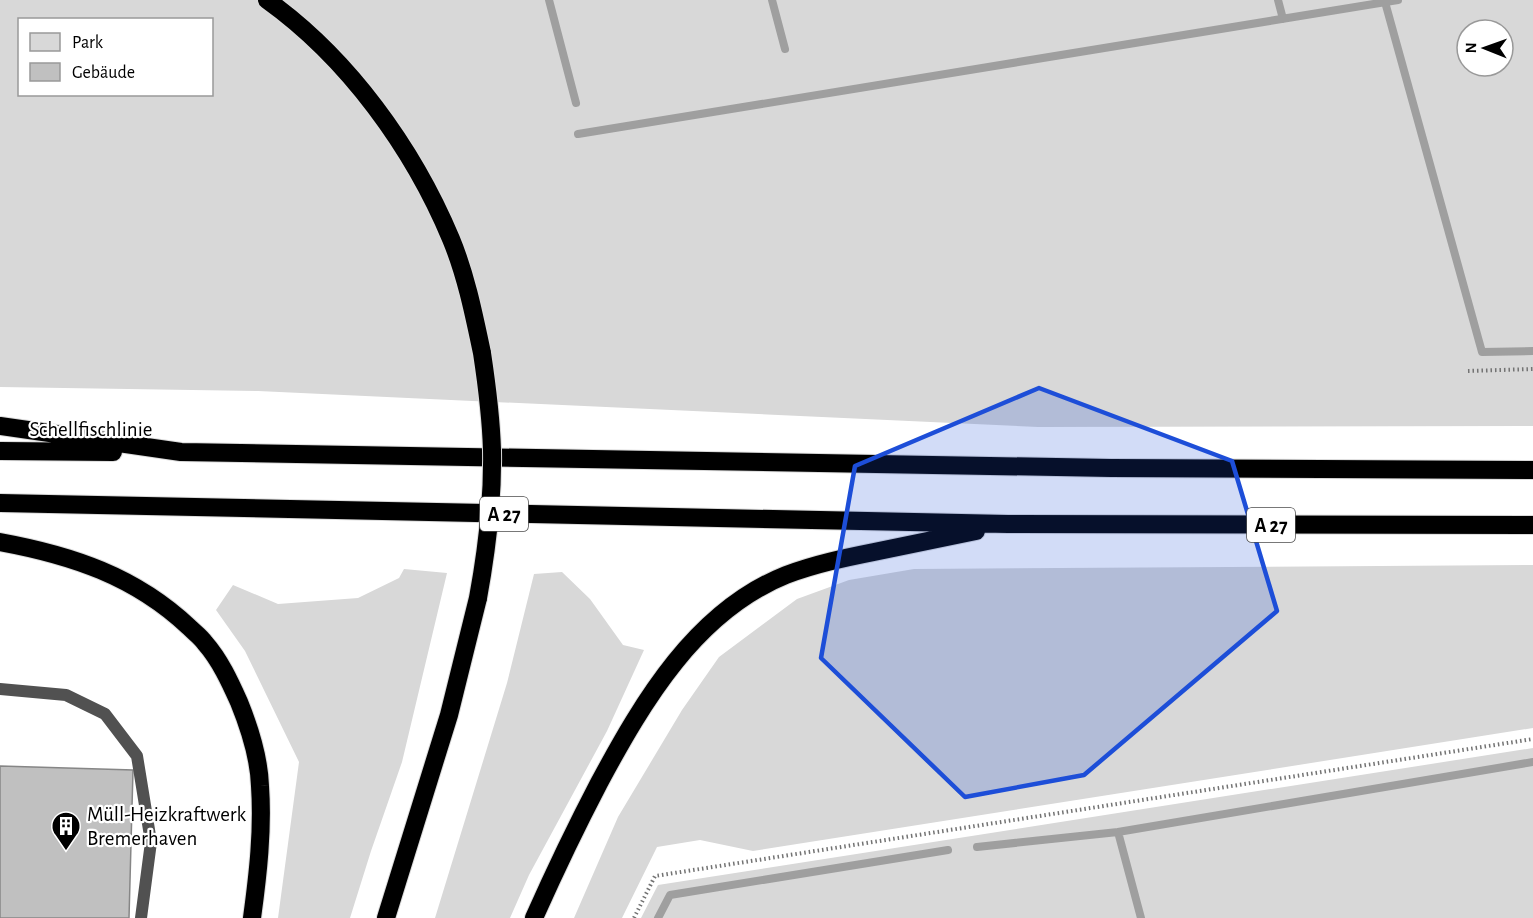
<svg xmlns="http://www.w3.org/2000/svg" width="1533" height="918" font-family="'Alegreya Sans',sans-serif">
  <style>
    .green { fill: #d8d8d8; fill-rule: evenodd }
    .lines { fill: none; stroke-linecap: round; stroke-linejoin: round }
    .stream { stroke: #9f9f9f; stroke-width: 8 }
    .building { fill: #c0c0c0; stroke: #868686; stroke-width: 1.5 }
    .highway-casing { stroke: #dbdbdb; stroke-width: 20 }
    .path { stroke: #737373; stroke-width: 4; stroke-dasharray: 1.5 3; stroke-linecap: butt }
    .lane { stroke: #515151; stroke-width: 12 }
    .highway { stroke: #000; stroke-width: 18 }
    .highway-bridge-casing { stroke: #dbdbdb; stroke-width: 20; stroke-linecap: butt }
    .highway-bridge { stroke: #000; stroke-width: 18 }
    .marked { fill: #1d4ed8; fill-opacity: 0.2; stroke: #1d4ed8; stroke-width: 4.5; stroke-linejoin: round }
    .labels { text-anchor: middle; stroke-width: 4.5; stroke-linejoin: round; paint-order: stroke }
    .shield { fill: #fff; stroke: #4c4c4c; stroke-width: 1.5 }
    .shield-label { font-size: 20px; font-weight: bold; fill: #000 }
    .street-label { font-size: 21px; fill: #000; stroke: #fff }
    .poi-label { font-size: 21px; fill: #000; stroke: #fff; text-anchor: start }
  </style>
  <rect width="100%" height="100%" fill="#fff"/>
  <path class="green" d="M0,0h1533v426l-495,1 -780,-36 -258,-4zM20,20h192v74h-192zM1467,30h36v36h-36z
    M1533,565v163l-780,123 -53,-11 -43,7 -35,71h-48l44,-101 64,-107 37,-53 78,-58 52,-19 65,-11z
    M404,569l43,4 -45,189 -31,89 -21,67h-72l21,-156 -54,-111 -29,-41 17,-25 45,19 80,-6 41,-20z
    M562,572l28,27 33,46 21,5 -37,81 -78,144 -19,43h-75l72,-235 27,-109z
    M1533,748v170h-892l17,-33z"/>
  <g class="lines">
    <path class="stream" d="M549,0l27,103
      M772,0l13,49
      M1278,0l5,19
      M1385,2l97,350 51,-1
      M578,134l820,-134
      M977,847l141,-15
      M658,918l12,-23 278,-45
      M1141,918l-23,-86 415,-70"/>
  </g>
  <path class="building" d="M0,766l133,4 -4,148h-129z"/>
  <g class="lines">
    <g class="highway-casing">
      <path id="highway" d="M267,0c81,58 146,148 184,239 15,36 23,76 31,114
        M0,426l181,26 930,16 422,2
        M0,451l113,1
        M0,503l1008,21 525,1
        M0,542c71,13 135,34 189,85 5,5 12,10 16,16 15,17 25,39 34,59 11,27 20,55 21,84 3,44 -2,88 -8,132
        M386,918l63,-203 29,-117
        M534,918c20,-45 42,-91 65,-135 44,-82 97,-172 187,-208 29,-11 58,-17 88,-23 34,-7 68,-14 102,-21"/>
    </g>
    <path class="path" d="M1468,371l65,-2
      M634,918l21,-42 878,-137"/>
    <path class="lane" d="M0,689l66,6 39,19 32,42 14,86 -10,76"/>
    <use href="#highway" class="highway"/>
    <g class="highway-bridge-casing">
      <path id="highway-bridge" d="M478,598c9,-49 15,-98 14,-148 -1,-32 -5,-64 -10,-97"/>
    </g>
    <use href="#highway-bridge" class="highway-bridge"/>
  </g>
  <path class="marked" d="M1039,388l193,73 45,150 -193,164 -119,22 -144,-139 34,-192z"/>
  <defs>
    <g id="building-pin" transform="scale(1.5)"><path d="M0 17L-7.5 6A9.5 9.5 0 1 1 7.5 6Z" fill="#000" stroke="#fff"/><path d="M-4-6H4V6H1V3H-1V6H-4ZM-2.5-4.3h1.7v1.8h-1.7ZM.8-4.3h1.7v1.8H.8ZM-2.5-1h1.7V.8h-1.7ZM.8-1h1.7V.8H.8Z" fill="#fff"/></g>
  </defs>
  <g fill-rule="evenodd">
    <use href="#building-pin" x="66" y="826"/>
  </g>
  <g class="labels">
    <g class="shield">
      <rect x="480" y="497" width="48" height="34" rx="4.5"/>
      <rect x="1247" y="508" width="48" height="34" rx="4.5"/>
    </g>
    <g class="shield-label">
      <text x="504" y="521">A 27</text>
      <text x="1271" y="532">A 27</text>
    </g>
    <g class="street-label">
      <text x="91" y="436">Schellfischlinie</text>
    </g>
    <g class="poi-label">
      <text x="87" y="821">Müll-Heizkraftwerk<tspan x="87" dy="24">Bremerhaven</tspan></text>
    </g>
  </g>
  <rect x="18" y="18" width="195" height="78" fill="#ffffff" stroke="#999999" stroke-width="1.5"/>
  <rect x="30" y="33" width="30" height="18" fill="#d8d8d8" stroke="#999999" stroke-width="1.5"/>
  <text x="72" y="48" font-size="18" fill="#000000">Park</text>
  <rect x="30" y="63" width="30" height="18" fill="#c0c0c0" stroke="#999999" stroke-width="1.5"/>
  <text x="72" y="78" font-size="18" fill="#000000">Gebäude</text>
  <g transform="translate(1485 48) rotate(271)"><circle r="28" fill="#ffffff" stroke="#999999" stroke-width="1.5"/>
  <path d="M0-4.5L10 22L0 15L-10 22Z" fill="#000000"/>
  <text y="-9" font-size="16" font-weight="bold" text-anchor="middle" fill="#000000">N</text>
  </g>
</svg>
